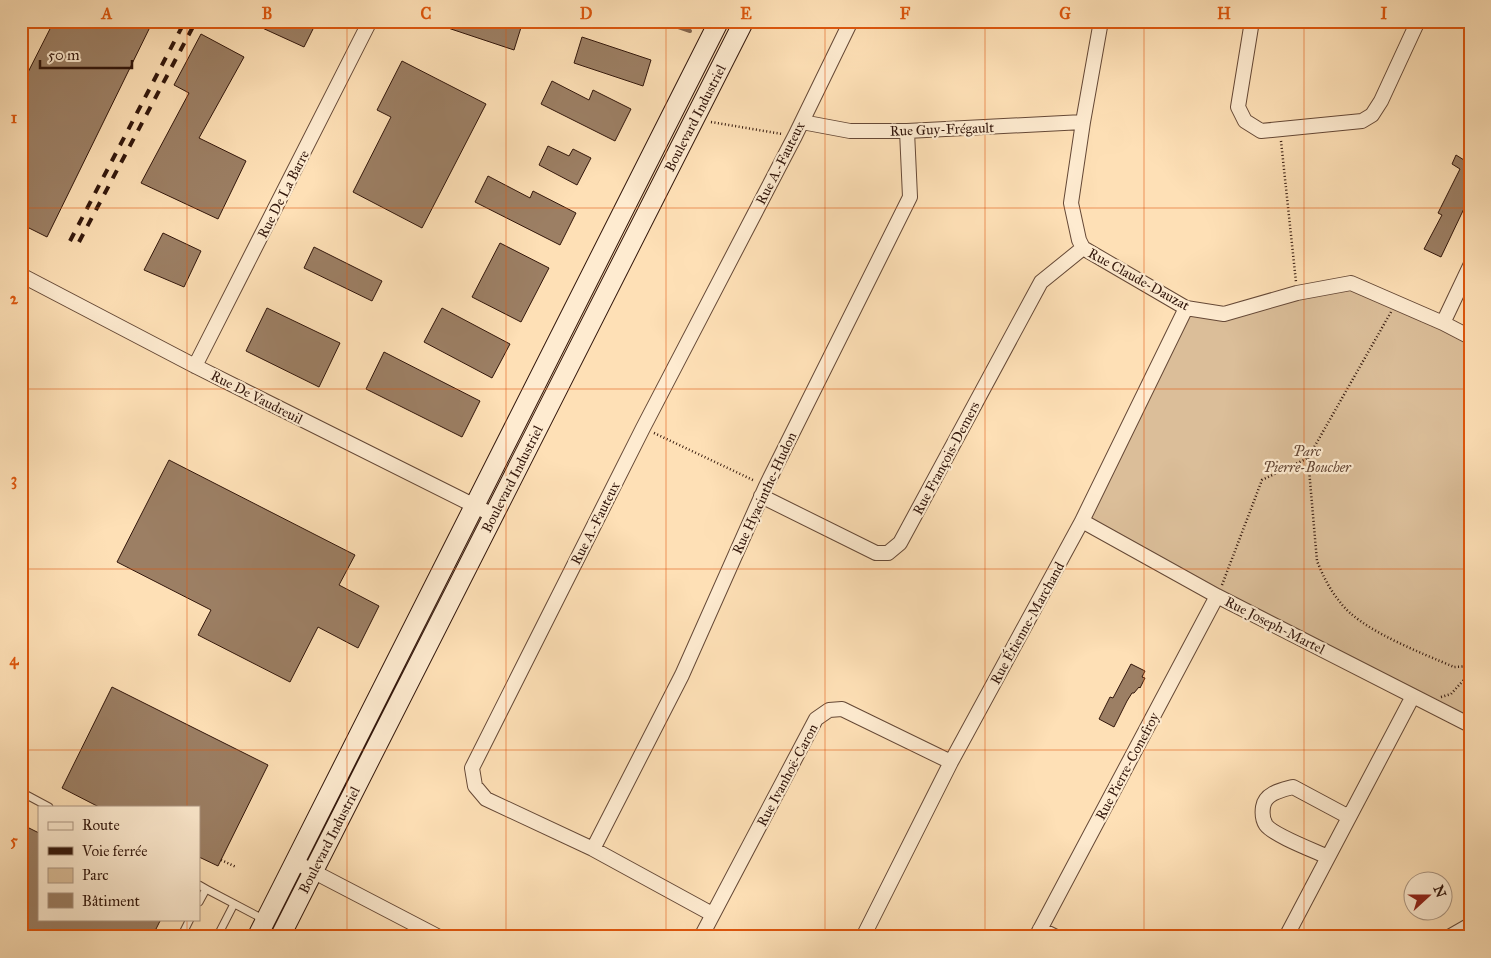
<svg xmlns="http://www.w3.org/2000/svg" width="1491" height="958" font-family="'IM FELL Great Primer',serif">
  <style>
    .green { fill: #dbbe99; stroke: #866a52 }
    .lines { fill: none; stroke-linecap: round; stroke-linejoin: round }
    .stream { stroke: #83664f; stroke-width: 4 }
    .building { fill: #9c7f64; stroke: #32160b }
    .lane-casing { stroke: #654836; stroke-width: 9 }
    .street-casing { stroke: #654836; stroke-width: 16 }
    .secondary-casing { stroke: #32160b; stroke-width: 21 }
    .path { stroke: #32160b; stroke-width: 2.5; stroke-dasharray: 1 2.5; stroke-linecap: butt }
    .lane { stroke: #feebd0; stroke-width: 7 }
    .street { stroke: #feebd0; stroke-width: 14 }
    .secondary { stroke: #feebd0; stroke-width: 19 }
    .rail { stroke: #32160b; stroke-width: 4; stroke-dasharray: 9 9; stroke-linecap: butt }
    .grid { fill: none; stroke: #df560c; stroke-width: 1; stroke-opacity: 0.55 }
    .labels { text-anchor: middle; stroke-width: 4.5; stroke-linejoin: round; paint-order: stroke }
    .street-label { font-size: 14px; fill: #32160b; stroke: #feebd0 }
    .park-label { font-size: 14px; font-style: italic; fill: #654836; stroke: #feebd0 }
    .neatline { fill: none; stroke: #df560c; stroke-width: 2 }
    .grid-label { font-size: 16px; text-anchor: middle; font-weight: bold; fill: #df560c }
  </style>
  <rect width="100%" height="100%" fill="#fee0b6"/>
  <filter id="stains"><feTurbulence type="fractalNoise" baseFrequency=".004" numOctaves="4"/><feColorMatrix values="0 0 0 0 .2 0 0 0 0 .09 0 0 0 0 .02 0 0 0 .5 -.17"/></filter>
  <radialGradient id="worn" r=".72"><stop offset=".6" stop-color="#630" stop-opacity="0"/><stop offset="1" stop-color="#630" stop-opacity=".3"/></radialGradient>
  <path class="green" d="M1351,283l119,54v388l-388,-204 104,-213 38,6z"/>
  <g class="lines">
    <path class="stream" d="M661,21l29,10"/>
  </g>
  <path class="building" d="M54,21h99l-106,216 -26,-13v-138z
    M247,21h70l-13,26z
    M434,21h89l-9,29 -81,-27z
    M201,34l43,23 -45,81 47,23 -28,58 -77,-36 48,-90 -15,-8z
    M582,37l69,23 -8,26 -69,-23z
    M402,61l84,43 -64,124 -69,-36 38,-75 -14,-7z
    M552,81l37,19 4,-10 38,19 -16,32 -74,-37z
    M548,146l21,10 4,-7 18,9 -14,27 -38,-20z
    M1470,148v48l-29,61 -17,-8 18,-34 -4,-2 22,-44 -8,-5 4,-9 8,5z
    M488,176l42,22 3,-7 43,22 -16,32 -85,-43z
    M163,233l38,18 -17,36 -40,-17z
    M500,243l49,25 -28,54 -49,-25z
    M314,247l68,34 -10,20 -68,-33z
    M267,308l73,35 -21,44 -73,-36z
    M442,308l68,36 -18,34 -68,-36z
    M384,352l96,49 -18,36 -96,-48z
    M169,460l186,95 -16,30 40,21 -21,42 -40,-21 -28,55 -92,-47 13,-25 -94,-48z
    M1131,664l14,7 -3,6 3,1 -5,10 -1,-1 -5,6h-2l-5,8 -13,26 -15,-8 11,-22 3,1z
    M112,687l156,78 -50,101 -19,-9v-50h-100l-37,-19z
    M21,824l18,9v86h122l-9,18h-131z"/>
  <g class="lines">
    <g class="lane-casing">
      <path id="lane" d="M21,792l28,15
        M199,885l7,4 -7,13
        M206,889l59,31
        M181,937l9,-18
        M217,937l17,-33"/>
    </g>
    <g class="street-casing">
      <path id="street" d="M1101,21l-18,101 -12,81 8,37 4,8 103,60 38,6 73,-21 54,-10 92,40 27,14
        M1252,21l-14,86 7,14 16,10 101,-10 10,-6 9,-14 37,-80
        M802,122l48,9h57l176,-9
        M21,275l174,91 298,149
        M1443,323l27,-57
        M195,366l175,-345
        M761,496l115,57h12l12,-10 141,-261 42,-34
        M1082,521l135,75 253,129
        M593,849l89,-174 84,-189 144,-289 -3,-66
        M1328,857c-13,-6 -55,-22 -62,-32 -4,-6 -4,-11 -3,-18 2,-14 19,-17 30,-20l56,30
        M295,862l144,75
        M712,914l-119,-65 -107,-50 -11,-13 -3,-18 171,-340 152,-292 56,-115
        M1040,929l16,8
        M701,937l115,-218 13,-9 13,-1 109,53
        M863,937l88,-175 131,-241 104,-213
        M1036,937l181,-341
        M1286,937l127,-241
        M1449,937l21,-12"/>
    </g>
    <g class="secondary-casing">
      <path id="secondary" d="M257,937l462,-916
        M280,937l464,-916"/>
    </g>
    <path class="path" d="M711,122l71,12
      M1281,141l15,141
      M1391,312l-83,146 9,103c6,15 13,29 23,41 20,28 82,51 114,65l16,-1
      M654,433l101,48
      M1222,585l40,-105 46,-22
      M1441,697l10,-3 19,-21
      M221,860l15,7"/>
    <use href="#lane" class="lane"/>
    <use href="#street" class="street"/>
    <use href="#secondary" class="secondary"/>
    <path class="rail" d="M70,241l115,-220
      M79,242l117,-221"/>
  </g>
  <path class="grid" d="M187,21v786M347,21v916M506,21v916M666,21v916M825,21v916M985,21v916M1144,21v916M1304,21v916M21,208h1449M21,389h1449M21,569h1449M21,750h1449M187,919v18"/>
  <g class="labels">
    <g class="street-label">
      <text transform="translate(695 118) rotate(-63)" y="5">Boulevard Industriel</text>
      <text transform="translate(942 129) rotate(-2)" y="5">Rue Guy-Frégault</text>
      <text transform="translate(780 163) rotate(-63)" y="5">Rue A.-Fauteux</text>
      <text transform="translate(283 194) rotate(-63)" y="5">Rue De La Barre</text>
      <text transform="translate(1139 279) rotate(29)" y="5">Rue Claude-Dauzat</text>
      <text transform="translate(257 397) rotate(27)" y="5">Rue De Vaudreuil</text>
      <text transform="translate(946 458) rotate(-62)" y="5">Rue François-Demers</text>
      <text transform="translate(512 479) rotate(-63)" y="5">Boulevard Industriel</text>
      <text transform="translate(764 493) rotate(-65)" y="5">Rue Hyacinthe-Hudon</text>
      <text transform="translate(595 523) rotate(-63)" y="5">Rue A.-Fauteux</text>
      <text transform="translate(1027 623) rotate(-61)" y="5">Rue Étienne-Marchand</text>
      <text transform="translate(1275 625) rotate(27)" y="5">Rue Joseph-Martel</text>
      <text transform="translate(1127 766) rotate(-62)" y="5">Rue Pierre-Conefroy</text>
      <text transform="translate(787 775) rotate(-62)" y="5">Rue Ivanhoë-Caron</text>
      <text transform="translate(329 840) rotate(-63)" y="5">Boulevard Industriel</text>
    </g>
    <g class="park-label">
      <text x="1307" y="456">Parc<tspan x="1307" dy="16">Pierre-Boucher</tspan></text>
    </g>
  </g>
  <rect width="1491" height="958" fill="none" stroke="#fee0b6" stroke-width="55"/>
  <rect x="38" y="806" width="162" height="115" fill="#feebd0" stroke="#ac9681"/>
  <rect x="48" y="822" width="25" height="8" fill="#feebd0" stroke="#ac9681"/>
  <text x="82" y="830" font-size="15" fill="#32160b">Route</text>
  <rect x="48" y="847" width="25" height="8" fill="#32160b" stroke="#ac9681"/>
  <text x="82" y="856" font-size="15" fill="#32160b">Voie ferrée</text>
  <rect x="48" y="868" width="25" height="15" fill="#dbbe99" stroke="#ac9681"/>
  <text x="82" y="880" font-size="15" fill="#32160b">Parc</text>
  <rect x="48" y="893" width="25" height="15" fill="#9c7f64" stroke="#ac9681"/>
  <text x="82" y="906" font-size="15" fill="#32160b">Bâtiment</text>
  <g transform="translate(1428 896) rotate(69)"><circle r="24" fill="#feebd0" stroke="#ac9681"/>
  <path d="M0-4L9 19L0 12L-9 19Z" fill="#8f2418"/>
  <text y="-8" font-size="14" font-weight="bold" text-anchor="middle" fill="#32160b">N</text>
  </g>
  <path d="M40 60v8h92v-8" fill="none" stroke="#32160b" stroke-width="2.5"/>
  <text x="48" y="60" font-size="15" fill="#32160b" stroke="#feebd0" stroke-width="4" paint-order="stroke">50 m</text>
  <rect x="28" y="28" width="1436" height="902" class="neatline"/>
  <g class="grid-label">
    <text x="107" y="19">A</text>
    <text x="267" y="19">B</text>
    <text x="426" y="19">C</text>
    <text x="586" y="19">D</text>
    <text x="746" y="19">E</text>
    <text x="905" y="19">F</text>
    <text x="1065" y="19">G</text>
    <text x="1224" y="19">H</text>
    <text x="1384" y="19">I</text>
    <text x="14" y="123">1</text>
    <text x="14" y="304">2</text>
    <text x="14" y="485">3</text>
    <text x="14" y="665">4</text>
    <text x="14" y="846">5</text>
  </g>
  <rect width="100%" height="100%" filter="url(#stains)"/>
  <rect width="100%" height="100%" fill="url(#worn)"/>
</svg>
